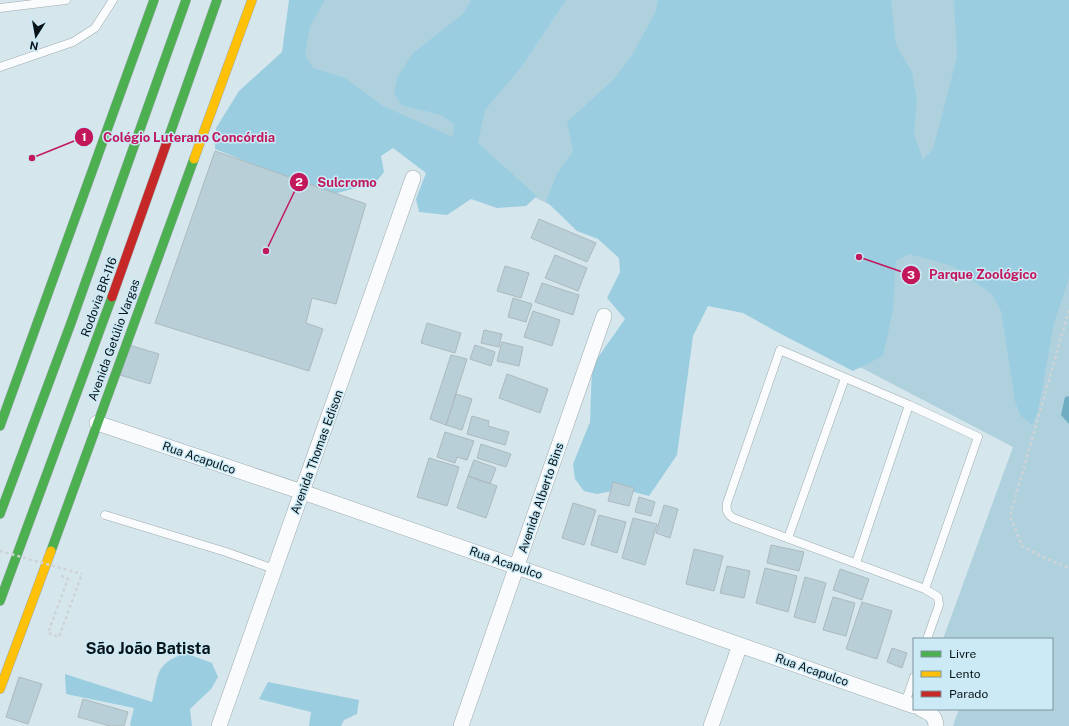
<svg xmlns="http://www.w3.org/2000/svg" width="1069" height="726" font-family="'Public Sans',sans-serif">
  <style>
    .green { fill: #afd1de }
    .forest { fill: #9bcde0 }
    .water { fill: #70acc2 }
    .building { fill: #b9cfd8; stroke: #acb9be }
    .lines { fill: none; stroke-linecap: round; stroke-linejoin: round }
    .lane-casing { stroke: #9eabb0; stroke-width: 9 }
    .street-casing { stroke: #9eabb0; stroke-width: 16 }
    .fast-casing { stroke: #9eabb0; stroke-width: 10 }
    .slow-casing { stroke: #9eabb0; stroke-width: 10 }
    .jam-casing { stroke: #9eabb0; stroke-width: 10 }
    .path { stroke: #ced3d6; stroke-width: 2.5; stroke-dasharray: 3 3; stroke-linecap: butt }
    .lane { stroke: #f9fbfc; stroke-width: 8 }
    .street { stroke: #f9fbfc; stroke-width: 15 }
    .fast { stroke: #4caf50; stroke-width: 9 }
    .slow { stroke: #ffc107; stroke-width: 9 }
    .jam { stroke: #c62828; stroke-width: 9 }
    .path-bridge { stroke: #ced3d6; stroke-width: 2.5; stroke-dasharray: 3 3; stroke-linecap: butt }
    .labels { text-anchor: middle; stroke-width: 3; stroke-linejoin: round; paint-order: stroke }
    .street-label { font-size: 12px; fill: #081317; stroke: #cbeaf6 }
    .district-label { font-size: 16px; font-weight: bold; fill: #081317; stroke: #cbeaf6 }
    .leader { fill: none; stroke: #c2185b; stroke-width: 1.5 }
    .callout-dot { fill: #c2185b; stroke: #cbeaf6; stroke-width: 1.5 }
    .mark-label { font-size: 12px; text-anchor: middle; font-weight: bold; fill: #fff }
    .callout-label { font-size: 13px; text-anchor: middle; font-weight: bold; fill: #c2185b; stroke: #cbeaf6; stroke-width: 3; stroke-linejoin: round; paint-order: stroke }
  </style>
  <rect width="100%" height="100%" fill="#d5e6ec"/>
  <path class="green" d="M308,0h761v726h-116l6,-17h93v-70h-109l70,-192 -727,-380z"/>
  <path class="forest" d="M289,0h36l-15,26 -5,29 8,13 32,10 38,28 70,31 1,-13 -13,-9 -40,-10 -7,-12 3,-15 16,-25 50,-39 8,-14h95l-44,66 -37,44 -7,33 59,53 -11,10 -29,2 -26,-9 -24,16 -28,-3 -3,-13 10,-26 -33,-25 -12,8 3,16 -9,11 -45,12 -115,-46 1,-21 23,-37 43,-39z
    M658,0h233l5,45 16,27 5,29 -3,32 9,27 10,-11 24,-92 -3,-57h115v278l-15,45 -16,88 -6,14 -12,-10 -5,-14 -14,-90 -9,-17 -40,-28 -43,-12 -13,7 -3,49 -10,46 -30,15 -76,-39 -34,-19 -35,-7 -15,30 -16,119 -28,41 -27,-7 -25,5 -13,-3 -9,-12 -2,-15 17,-42 2,-56 33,-47 -18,-21 13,-26 -1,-14 -21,-19 -21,-8 -31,-30 11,-27 16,-23 -6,-29 47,-43 18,-24 23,-42z
    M185,653l27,10 6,14 -7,12 -21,20 2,17h-61l-1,-2 4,-16 -68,-14 -1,-20 87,28c7,-28 2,-37 33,-49z
    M268,682l91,18 -2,14 -13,6 -3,6h-32l2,-14 -52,-13z"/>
  <path class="water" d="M1069,396v28l-8,-9 4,-18z"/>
  <path class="building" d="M215,151l151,53 -30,100 -24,-6 -6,25 17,6 -14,42 -154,-48z
    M539,219l57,24 -9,19 -56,-24z
    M555,255l32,13 -9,23 -33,-13z
    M505,266l24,7 -8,25 -24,-7z
    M542,283l37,12 -6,20 -38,-13z
    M513,298l19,6 -6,18 -18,-5z
    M533,311l27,9 -8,26 -28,-9z
    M427,323l34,10 -6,20 -34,-10z
    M484,330l18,4 -3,13 -18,-4z
    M502,342l21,5 -4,19 -22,-5z
    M129,345l30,9 -9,30 -30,-9z
    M475,345l20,7 -4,14 -21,-7z
    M451,355l16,4 -21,66 -16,-6z
    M507,374l41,15 -8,24 -41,-15z
    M456,394l16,5 -10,31 -16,-5z
    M472,416l17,5 -1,5 21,6 -4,13 -38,-11z
    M445,432l29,9 -7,19 -10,-3 -2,6 -18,-6z
    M481,444l30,10 -5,13 -29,-9z
    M429,458l30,9 -12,39 -30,-9z
    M474,460l22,8 -6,16 -22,-8z
    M468,476l29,10 -11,32 -29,-10z
    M613,482l21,6 -5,18 -21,-5z
    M639,497l16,5 -4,14 -16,-4z
    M573,503l23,7 -12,35 -22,-7z
    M664,505l14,4 -8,29 -14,-5z
    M599,515l27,7 -9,31 -26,-8z
    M633,518l24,6 -12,41 -23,-7z
    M771,545l33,7 -5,19 -32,-8z
    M694,549l29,7 -9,35 -28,-7z
    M727,566l23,5 -6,27 -24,-5z
    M765,568l32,8 -9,36 -32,-9z
    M840,569l29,10 -7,21 -29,-10z
    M805,577l21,6 -11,40 -21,-6z
    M833,597l22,6 -9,33 -23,-6z
    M862,602l30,9 -15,48 -31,-10z
    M892,648l15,5 -5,15 -15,-6z
    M19,677l23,7 -14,40 -22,-7z
    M83,699l45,13 -4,14h-14l-32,-9z"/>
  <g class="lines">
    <g class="lane-casing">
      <path id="lane" d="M0,8l66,-8
        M0,67l73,-25 22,-14 18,-28
        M105,515l121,37 48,17
        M788,538l57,-160
        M856,563l53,-158
        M925,589l53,-152 -69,-32 -129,-55 -53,153c-1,7 0,11 6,15l192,71 13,8 1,8 -12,34
        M905,703l9,-26"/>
    </g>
    <g class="street-casing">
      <path id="street" d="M97,423l220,74 597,209
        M921,709c8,3 15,7 15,17
        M219,726c64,-183 130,-365 194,-548
        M461,726l143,-410
        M711,726l29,-81"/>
    </g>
    <g class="fast-casing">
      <path id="fast" d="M168,139l49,-139
        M0,426l154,-426
        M0,514l71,-191 115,-323
        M51,551l143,-392
        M0,601l112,-304"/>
    </g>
    <g class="slow-casing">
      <path id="slow" d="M194,159l58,-159
        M0,689l51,-138"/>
    </g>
    <g class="jam-casing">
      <path id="jam" d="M112,297l56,-158"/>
    </g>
    <path class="path" d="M1069,310l-59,206 12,30 21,11 26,11
      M61,576l7,3 -20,54 11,4 23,-63"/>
    <use href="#lane" class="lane"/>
    <use href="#street" class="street"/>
    <use href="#fast" class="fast"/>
    <use href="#slow" class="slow"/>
    <use href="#jam" class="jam"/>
    <path class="path-bridge" d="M0,551l82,23"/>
  </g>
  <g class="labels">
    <g class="street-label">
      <text transform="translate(99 297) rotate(-70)" y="4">Rodovia BR-116</text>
      <text transform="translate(114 340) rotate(-70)" y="4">Avenida Getúlio Vargas</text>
      <text transform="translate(317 452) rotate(-70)" y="4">Avenida Thomas Edison</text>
      <text transform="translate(199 458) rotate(19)" y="4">Rua Acapulco</text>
      <text transform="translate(541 498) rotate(-71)" y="4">Avenida Alberto Bins</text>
      <text transform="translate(506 563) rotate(19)" y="4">Rua Acapulco</text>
      <text transform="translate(812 670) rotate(19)" y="4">Rua Acapulco</text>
    </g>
    <g class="district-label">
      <text x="148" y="654">São João Batista</text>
    </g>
  </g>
  <path class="leader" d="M32 158L84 137M266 251L299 182M859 257L911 275"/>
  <g class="callout-dot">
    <circle cx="32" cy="158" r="4"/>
    <circle cx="266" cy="251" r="4"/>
    <circle cx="859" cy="257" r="4"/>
    <circle cx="84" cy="137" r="10"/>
    <circle cx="299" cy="182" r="10"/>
    <circle cx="911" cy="275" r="10"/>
  </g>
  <g class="mark-label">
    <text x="84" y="141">1</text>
    <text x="299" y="186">2</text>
    <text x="911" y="279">3</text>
  </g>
  <g class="callout-label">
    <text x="189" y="142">Colégio Luterano Concórdia</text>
    <text x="347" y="187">Sulcromo</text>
    <text x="983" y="279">Parque Zoológico</text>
  </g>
  <rect x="913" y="638" width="140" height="72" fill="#cbeaf6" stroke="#7d949d"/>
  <rect x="921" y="651" width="20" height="6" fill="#4caf50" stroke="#7d949d"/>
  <text x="949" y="658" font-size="12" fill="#081317">Livre</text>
  <rect x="921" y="671" width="20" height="6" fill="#ffc107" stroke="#7d949d"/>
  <text x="949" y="678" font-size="12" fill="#081317">Lento</text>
  <rect x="921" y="691" width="20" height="6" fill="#c62828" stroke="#7d949d"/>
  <text x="949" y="698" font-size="12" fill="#081317">Parado</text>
  <g transform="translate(36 36) rotate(191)" stroke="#cbeaf6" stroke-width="3" paint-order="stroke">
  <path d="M0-3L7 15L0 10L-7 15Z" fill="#081317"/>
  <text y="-6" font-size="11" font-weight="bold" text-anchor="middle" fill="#081317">N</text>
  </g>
</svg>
